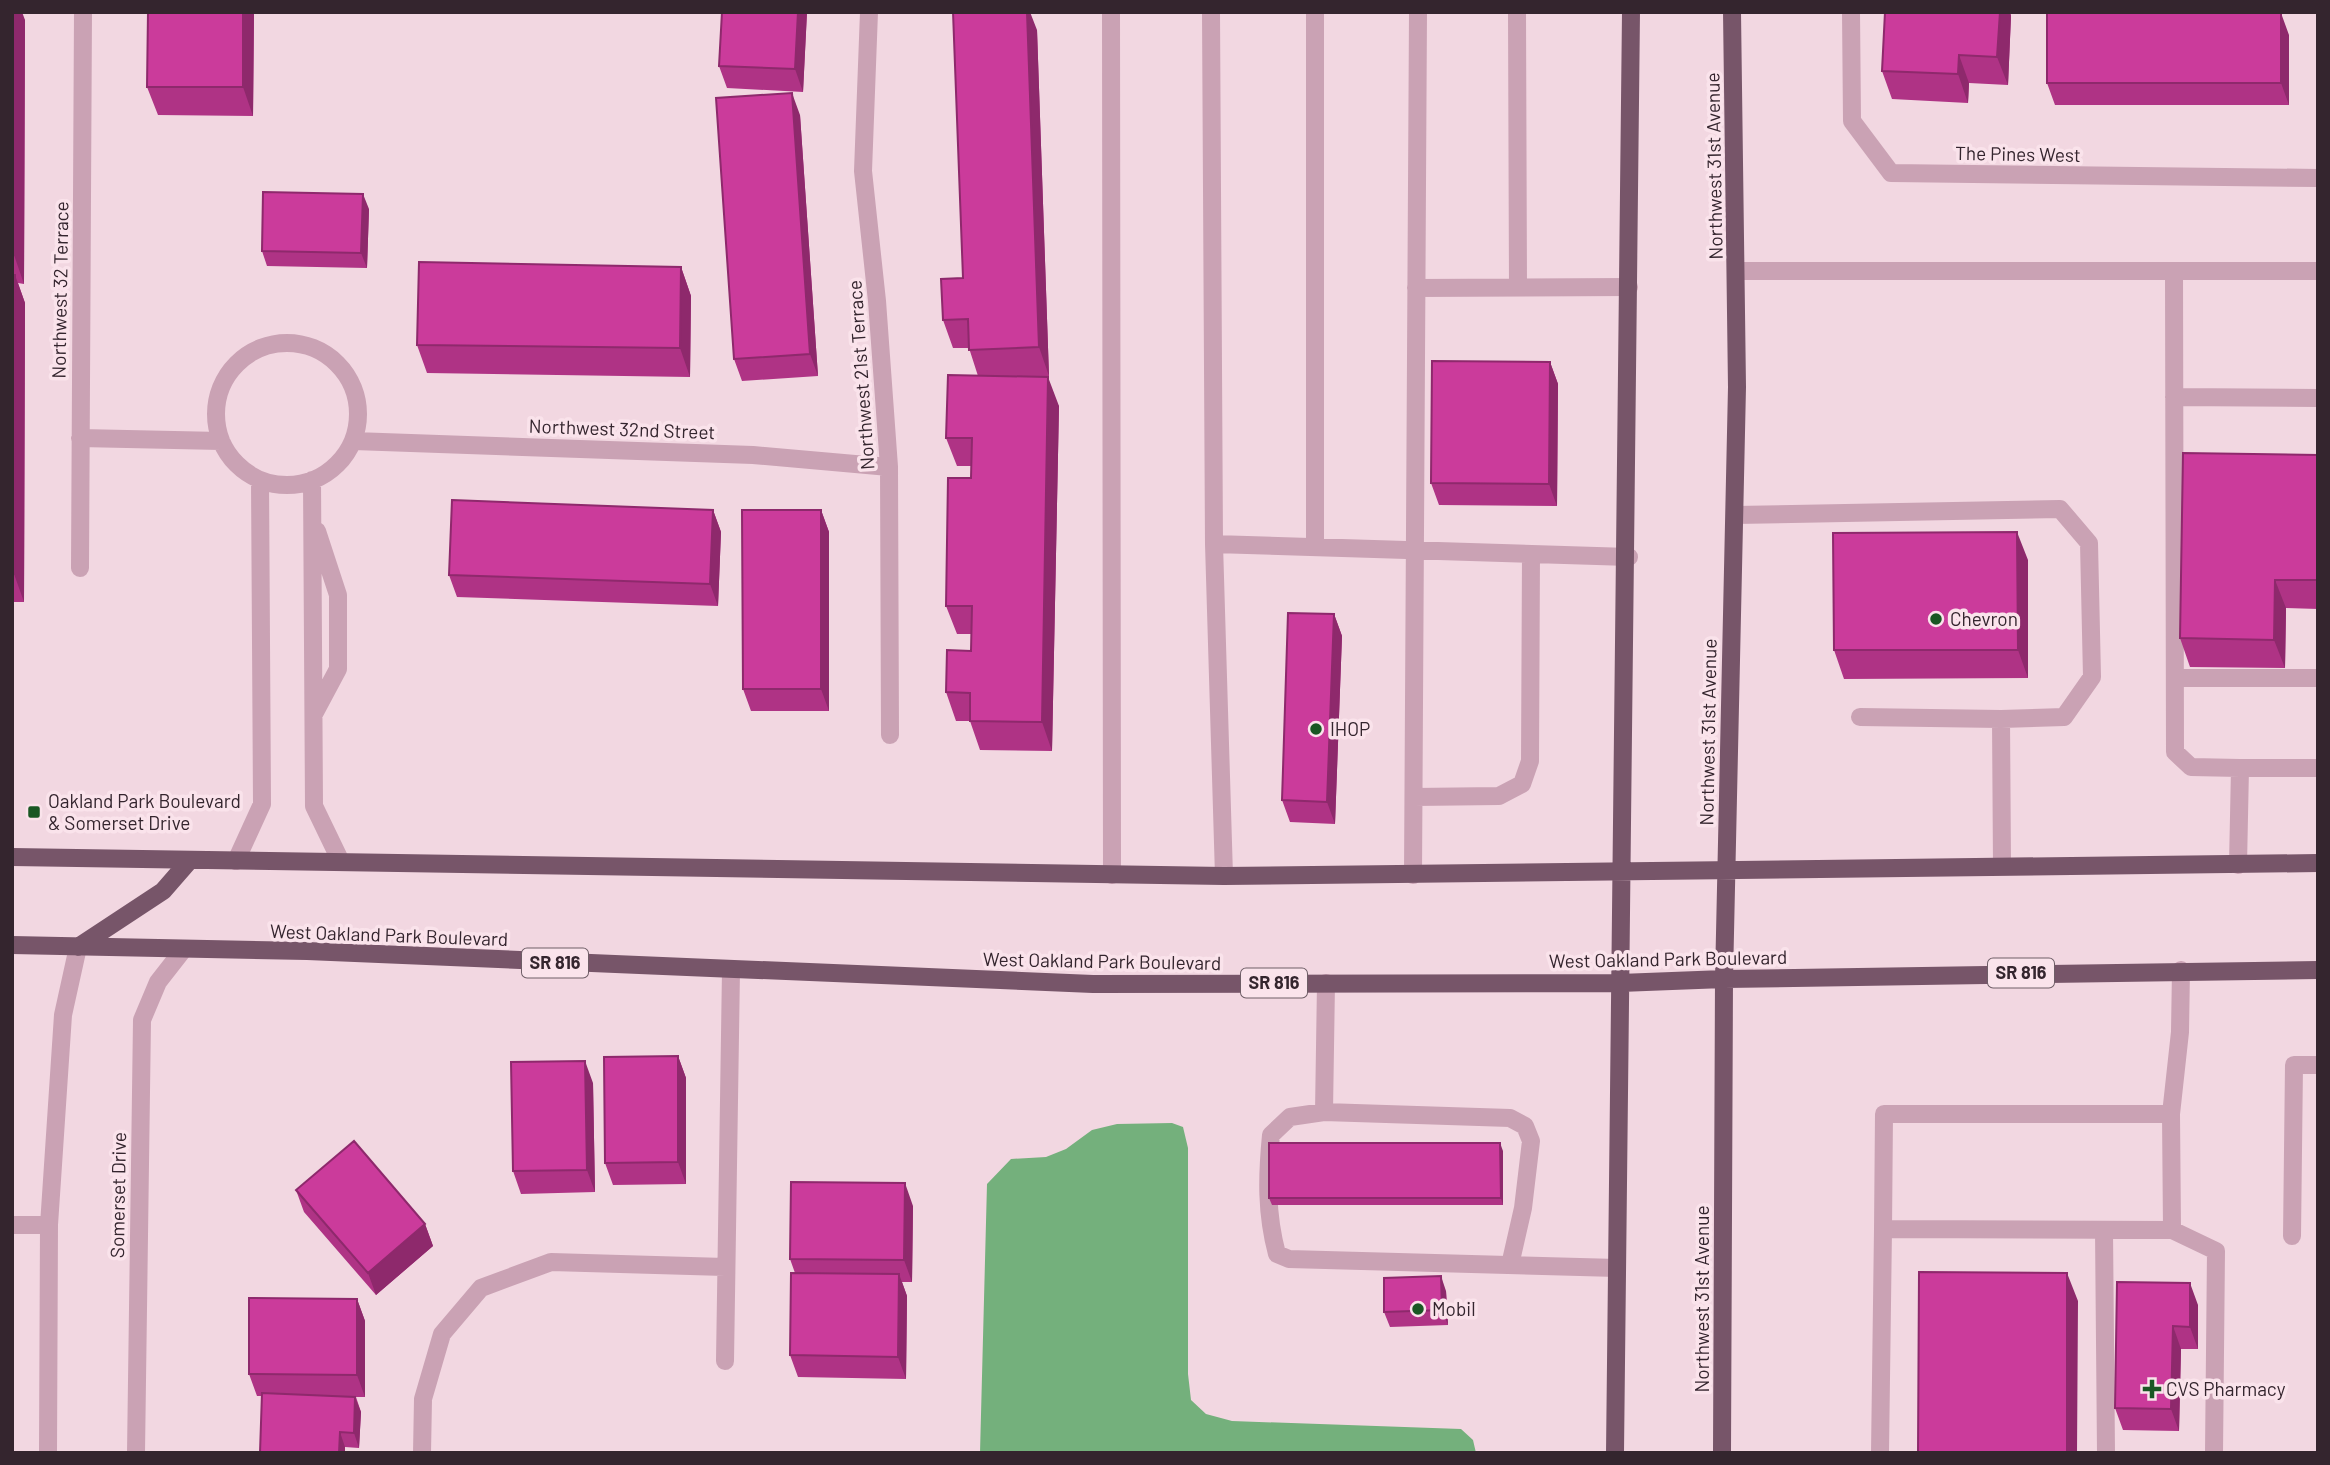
<svg xmlns="http://www.w3.org/2000/svg" width="2330" height="1465" font-family="Barlow,sans-serif">
  <style>
    .water { fill: #74b07c }
    .lines { fill: none; stroke-linecap: round; stroke-linejoin: round }
    .minor { stroke: #caa2b4; stroke-width: 18 }
    .major { stroke: #775569; stroke-width: 18 }
    .wall { fill: #af3385 }
    .shaded-wall { fill: #8e296c }
    .building { fill: #cb3b9b; stroke: #8e296c; stroke-width: 2 }
    .poi-dot { fill: #195723; stroke: #fae3eb; stroke-width: 2.5 }
    .labels { text-anchor: middle; stroke-width: 7; stroke-linejoin: round; paint-order: stroke }
    .shield { fill: #fae3eb; stroke: #6f5e67; stroke-width: 2 }
    .shield-label { font-size: 18px; font-weight: bold; fill: #34252e }
    .street-label { font-size: 19px; fill: #34252e; stroke: #fae3eb }
    .poi-label { font-size: 19px; fill: #34252e; stroke: #fae3eb; text-anchor: start }
  </style>
  <rect width="100%" height="100%" fill="#f2d7e1"/>
  <path class="water" d="M1172,1123l11,4 5,21v226l3,26 15,14 26,7 229,8 12,11 3,13h-496l7,-269 24,-25 35,-2 20,-8 26,-19 25,-6z"/>
  <g class="lines">
    <path class="minor" d="M869,12l-6,159 14,130 12,166 1,268
      M1111,12l1,863
      M1211,12l3,532 10,332
      M1315,12v535
      M1517,12l1,275
      M1851,12l1,109 39,52 427,5
      M1736,271h582
      M2174,271l1,481 16,15 49,1
      M1416,288l213,-1
      M216 414a71 71 0 1 1 142 0a71 71 0 1 1-142 0Z
      M2174,397l144,1
      M80,438l141,3
      M354,441l399,14 136,12
      M312,480l2,326 27,56
      M1735,515l325,-6 29,34 3,134 -28,40 -63,2 1,147
      M1214,544l415,13
      M80,568l3,-556
      M2175,678h143
      M314,714l24,-45v-74l-21,-64
      M1860,717l141,2
      M1414,797l85,-1 23,-12 8,-23 1,-207
      M236,861l26,-57 -2,-324
      M2238,865l2,-97h78
      M1413,875l5,-863
      M1326,983l-2,129 -34,5 -19,18c-4,41 -5,78 6,119l12,5 328,9
      M1324,1112l186,6 15,8 6,15 -8,67 -13,57
      M2171,1114l9,-82 1,-62
      M12,1225h37
      M1883,1229l1,-115h287l1,116
      M2104,1230l2,223
      M2292,1236l2,-171h24
      M725,1361l6,-391
      M48,1453l1,-228 14,-210 15,-68
      M136,1453l6,-433 16,-38 25,-32
      M422,1453l1,-54 19,-65 39,-46 70,-26 174,5
      M1880,1453l3,-224 289,1 44,21 -2,202"/>
    <path class="major" d="M12,857l1212,19 1094,-13
      M12,945l295,6 786,33 527,-1 104,-4 594,-9
      M78,947l85,-56 27,-31
      M1615,1453c6,-480 15,-960 16,-1441
      M1722,1453l2,-474 13,-592 -5,-375"/>
  </g>
  <path class="wall" d="M12,12l13,8 -1,264 -6,-1 7,20 -1,299h-12z
    M254,12l-1,104 -95,-1 -11,-28z
    M722,12h85l-4,80 -76,-4 -8,-22z
    M1885,12h125l1,4 -3,69 -39,-2 -1,20 -76,-4 -10,-28z
    M1037,30l12,346 -24,1 34,29 -7,345 -72,-1 -10,-29h-14l-10,-29 25,-41 1,-17h-15l-11,-28 25,-128v-12h-14l-11,-28 32,-62 -9,-28h-16l-10,-28 20,-42z
    M2289,35v70h-234l-8,-22z
    M800,115l18,261 -76,5 -8,-22z
    M369,209l-2,59 -100,-2 -5,-15z
    M681,267l10,29 -1,81 -263,-4 -10,-28z
    M1550,362l8,22 -1,122 -118,-1 -8,-22z
    M2318,455v154l-32,-1 -1,60 -95,-1 -10,-29z
    M713,510l8,22 -3,74 -261,-9 -8,-22z
    M821,510l8,22v179h-78l-8,-22z
    M2028,560v118l-184,1 -10,-29z
    M1334,614l8,22 -7,188 -45,-2 -8,-22z
    M678,1056l8,22v106l-73,1 -8,-22z
    M593,1083l2,109 -74,2 -8,-23z
    M1503,1151v54h-231l-3,-7z
    M296,1190l129,34 8,22 -57,49 -72,-83z
    M913,1206l-1,76h-10l5,14 -1,83 -108,-2 -8,-22 5,-82 -5,-14z
    M2117,1282l81,23v44h-17l-2,82 -56,-1 -8,-22z
    M1446,1291l2,34 -58,2 -6,-15z
    M357,1299l8,22v76h-9l5,15 -2,36 -14,-1v6h-85l2,-57h-5l-8,-22z"/>
  <path class="shaded-wall" d="M14,12h8l3,8 -1,264 -10,-29z
    M243,12h11l-1,104 -10,-29z
    M798,12h9l-4,80 -8,-23z
    M1027,12h3l7,18 12,346 -10,-29z
    M2000,12h10l1,4 -3,69 -11,-28z
    M2281,13l8,22v70l-8,-22z
    M1959,55l10,28 -1,20 -10,-29z
    M792,93l8,22 18,261 -8,-22z
    M363,194l6,15 -2,59 -6,-15z
    M681,267l10,29 -1,81 -10,-29z
    M15,275l10,28 -1,299 -10,-28z
    M1550,362l8,22 -1,122 -8,-22z
    M1048,377l11,29 -7,345 -10,-29z
    M713,510l8,22 -3,74 -8,-22z
    M821,510l8,22v179l-8,-22z
    M2017,532l11,28v118l-10,-28z
    M2275,580l11,28 -1,60 -11,-28z
    M1334,614l8,22 -7,188 -8,-22z
    M678,1056l8,22v106l-8,-22z
    M585,1061l8,22 2,109 -8,-22z
    M1500,1143l3,8v54l-2,-7z
    M905,1183l8,23 -1,76 -8,-22z
    M425,1224l8,22 -57,49 -8,-22z
    M2067,1273l11,28 -1,152h-10z
    M899,1274l8,22 -1,83 -8,-22z
    M1441,1276l5,15 2,34 -6,-15z
    M2190,1283l8,22v44l-8,-22z
    M357,1299l8,22v76l-8,-22z
    M2173,1326l8,23 -2,82 -8,-22z
    M355,1397l6,15 -2,36 -5,-15z
    M340,1432l5,15v6h-6z"/>
  <path class="building" d="M12,12h2v243h-2z
    M148,12h95v75h-96z
    M722,12h76l-3,57 -76,-3z
    M953,12h74l12,335 -70,3 -1,-31 -25,1 -2,-41 22,-1z
    M1885,12h115l-3,45 -38,-2 -1,19 -76,-3z
    M2047,12l234,1v70h-234z
    M792,93l18,261 -76,5 -18,-261z
    M263,192l100,2 -2,59 -99,-2z
    M419,262l262,5 -1,81 -263,-3z
    M12,275h3l-1,299h-2z
    M1432,361l118,1 -1,122 -118,-1z
    M948,375l100,2 -6,345 -72,-1v-28l-24,-1 1,-42 24,1 1,-45h-26l2,-128h23l1,-40h-26z
    M2183,453l135,2v125h-43l-1,60 -94,-2z
    M452,500l261,10 -3,74 -261,-9z
    M742,510h79v179h-78z
    M2017,532l1,118h-184l-1,-117z
    M1288,613l46,1 -7,188 -45,-2z
    M678,1056v106l-73,1 -1,-106z
    M585,1061l2,109 -74,1 -2,-109z
    M354,1141l71,83 -57,49 -72,-83z
    M1269,1143h231l1,55h-232z
    M791,1182l114,1 -1,77 -114,-1z
    M1919,1272l148,1v180h-149z
    M791,1273l108,1 -1,83 -108,-2z
    M1441,1276l1,34 -58,2v-34z
    M2117,1282l73,1v44l-17,-1 -2,83 -56,-1z
    M249,1298l108,1v76l-108,-1z
    M262,1393l93,4 -1,36 -14,-1 -1,21h-79z"/>
  <g class="poi-dot">
    <circle cx="1936" cy="619" r="7"/>
    <circle cx="1316" cy="729" r="7"/>
    <rect x="27" y="805" width="14" height="14" rx="3.5"/>
    <circle cx="1418" cy="1309" r="7"/>
    <path d="M2148.5 1378.5h7v7h7v7h-7v7h-7v-7h-7v-7h7z"/>
  </g>
  <g class="labels">
    <g class="shield">
      <rect x="522" y="948.5" width="66" height="29" rx="5"/>
      <rect x="1988" y="958.5" width="66" height="29" rx="5"/>
      <rect x="1241" y="968.5" width="66" height="29" rx="5"/>
    </g>
    <g class="shield-label">
      <text x="555" y="969">SR 816</text>
      <text x="2021" y="979">SR 816</text>
      <text x="1274" y="989">SR 816</text>
    </g>
    <g class="street-label">
      <text transform="translate(2018 154) rotate(1)" y="7">The Pines West</text>
      <text transform="translate(1714 166) rotate(-91)" y="7">Northwest 31st Avenue</text>
      <text transform="translate(60 290) rotate(-89)" y="7">Northwest 32 Terrace</text>
      <text transform="translate(861 375) rotate(-94)" y="7">Northwest 21st Terrace</text>
      <text transform="translate(622 429) rotate(2)" y="7">Northwest 32nd Street</text>
      <text transform="translate(1708 732) rotate(-89)" y="7">Northwest 31st Avenue</text>
      <text transform="translate(389 935) rotate(2)" y="7">West Oakland Park Boulevard</text>
      <text transform="translate(1668 959) rotate(-1)" y="7">West Oakland Park Boulevard</text>
      <text transform="translate(1102 961) rotate(1)" y="7">West Oakland Park Boulevard</text>
      <text transform="translate(118 1195) rotate(-89)" y="7">Somerset Drive</text>
      <text transform="translate(1702 1299) rotate(-90)" y="7">Northwest 31st Avenue</text>
    </g>
    <g class="poi-label">
      <text x="1950" y="626">Chevron</text>
      <text x="1330" y="736">IHOP</text>
      <text x="48" y="808">Oakland Park Boulevard<tspan x="48" dy="22">&amp; Somerset Drive</tspan></text>
      <text x="1432" y="1316">Mobil</text>
      <text x="2166" y="1396">CVS Pharmacy</text>
    </g>
  </g>
  <rect width="2330" height="1465" fill="none" stroke="#34252e" stroke-width="28"/>
</svg>
